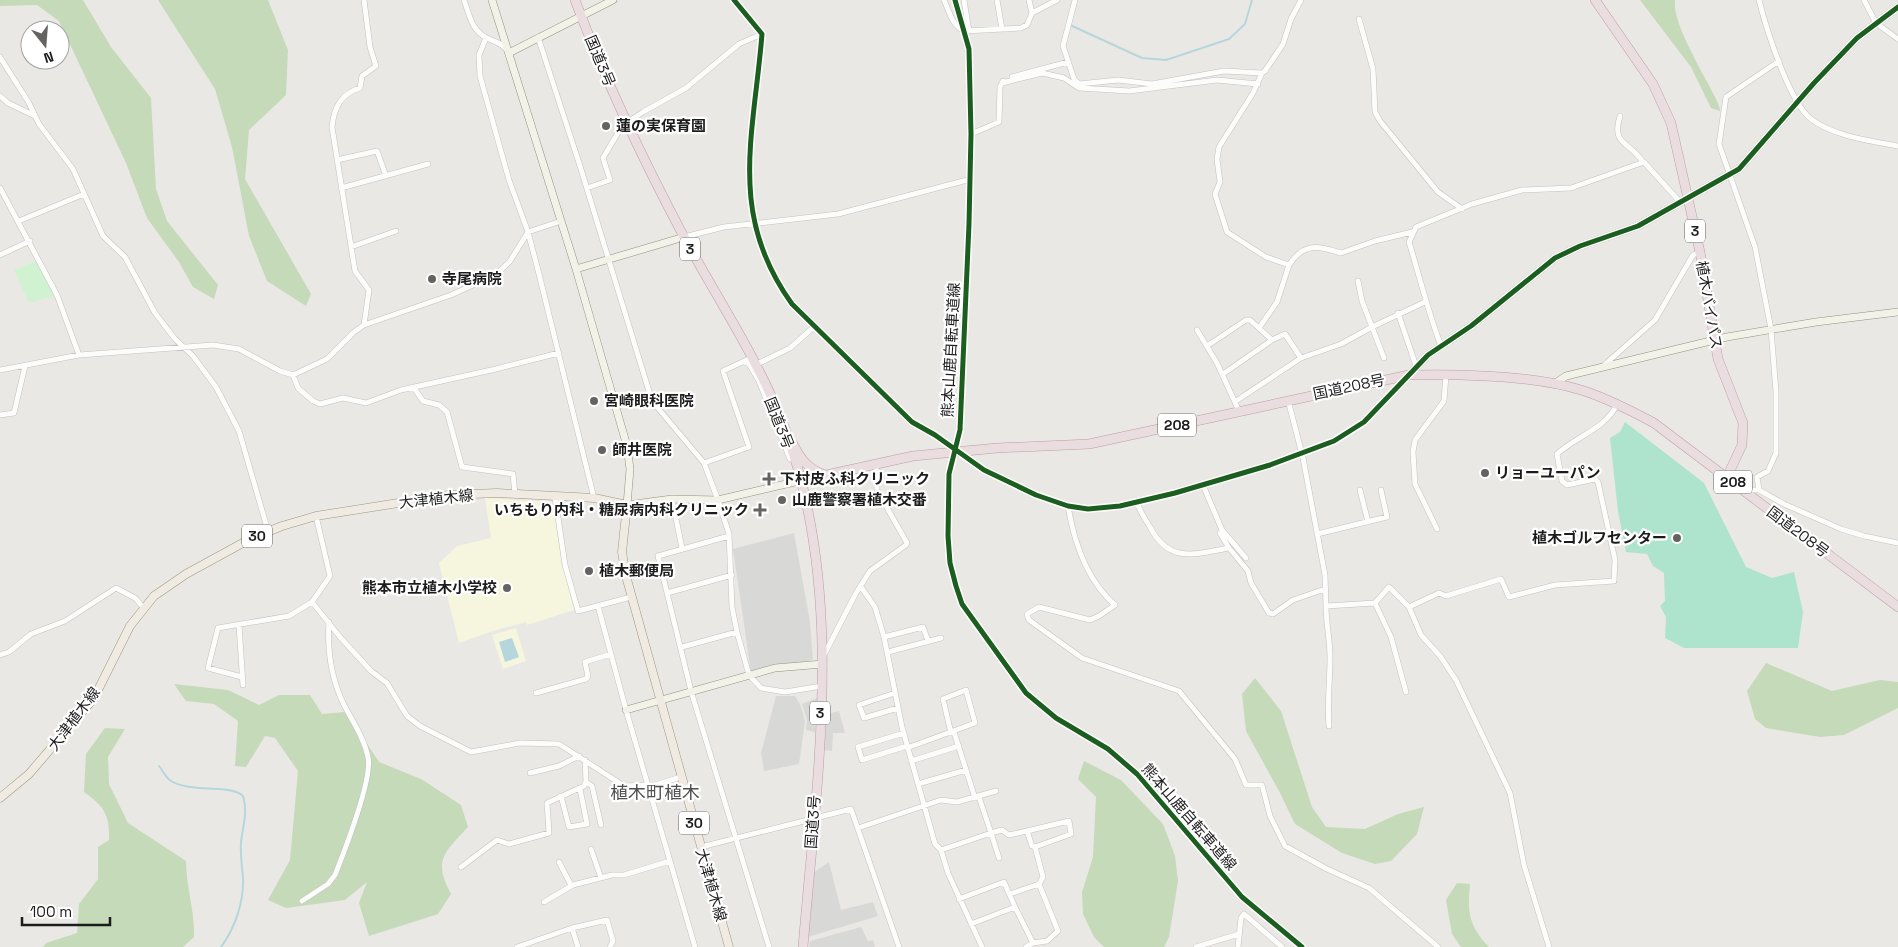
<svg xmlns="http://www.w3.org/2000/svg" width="1898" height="947" font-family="'Space Grotesk','Noto Sans JP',sans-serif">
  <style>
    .education { fill: #f6f5dd }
    .religious { fill: #d8d8d6 }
    .forest { fill: #c4dab9 }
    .park { fill: #d1f2d1 }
    .pitch { fill: #aee3cd }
    .water { fill: #b6d6de }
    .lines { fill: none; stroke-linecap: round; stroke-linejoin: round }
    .stream { stroke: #b6d6de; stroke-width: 2 }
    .street-casing { stroke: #c3c2c0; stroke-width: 6 }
    .secondary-casing { stroke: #91937c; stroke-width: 8 }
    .primary-casing { stroke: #a09681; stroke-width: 9 }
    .highway-casing { stroke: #c09ba5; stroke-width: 10 }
    .street { stroke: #fcfcfb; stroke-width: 5 }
    .secondary { stroke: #f2f2e8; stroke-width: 7 }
    .primary { stroke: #f0ebe2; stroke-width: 8 }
    .highway { stroke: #e9dddf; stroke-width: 9 }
    .cycleway-casing { stroke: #fff; stroke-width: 8 }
    .cycleway { stroke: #1b5e20; stroke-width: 5 }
    .poi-dot { fill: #646362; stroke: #fff; stroke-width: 2 }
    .labels { text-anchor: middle; stroke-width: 4.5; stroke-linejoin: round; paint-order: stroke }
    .shield { fill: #fff; stroke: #606060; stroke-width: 1 }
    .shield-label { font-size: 14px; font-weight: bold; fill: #1c1c1c }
    .street-label { font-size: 15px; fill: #1c1c1c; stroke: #fff }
    .poi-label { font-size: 15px; font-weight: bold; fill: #1c1c1c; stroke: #fff; text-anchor: start }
    .quarter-label { font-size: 18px; fill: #4f4f4f; stroke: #fff }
  </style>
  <rect width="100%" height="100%" fill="#eae8e4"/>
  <path class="education" d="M485,498l65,4 3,4 10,60 11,44 -47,15 -1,-3 -33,9 -34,12 -20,-80 18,-17 34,-8z
    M516,628l10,33 -23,8 -11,-34z"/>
  <path class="religious" d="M794,533l16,89 3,38 -62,12 -18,-123z
    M776,696h19l6,10 4,16 -6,42 -35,7 -3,-18z
    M817,698l-2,34 -9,-2 1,-10 -5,-16z
    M839,711l6,22h-12l-1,18 -10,-1 2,-35z
    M829,862l12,48 32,-8 5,14 -70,21 5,-64z
    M861,927l7,14 5,-1 2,7h-66l1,-6z"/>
  <path class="forest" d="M0,0h83l28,47 40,51 5,91 11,32 51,64 -4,14 -21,-12 -14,-25 -32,-44 -21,-55 -67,-142 -22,-16 -37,1z
    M158,0h110l20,50 -2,45 -37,35 -4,49 66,115 -5,12 -39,-25 -18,-45 -17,-89 -17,-58z
    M1640,0h35c-4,29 48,102 45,111l-9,-3 -20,-41z
    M1766,663l66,28 48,-11 18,2v26l-54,27 -24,2 -54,-9 -11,-9 -8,-28z
    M1255,678l26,33 31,96 14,20 39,2 33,-15 26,-7 -7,27 -26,27 -16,3 -33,-11 -47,-29 -16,-33 -33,-60 -4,-37z
    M174,684l54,6 31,15 20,-10h31l12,19 24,-2 33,50 42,17 40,26 7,22c-24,26 -35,33 -17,67l-13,20 -69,22 -10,-33 8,-21 -22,18 -59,8 -18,-8 22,-40 8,-89 -23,-33 -10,-2 -19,31 -11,-1 3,-45 -24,-17 -28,-3z
    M105,728l20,1 -17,28 1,27 19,39 58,38c0,26 9,50 8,76l-11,10h-140l3,-4 31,-10 2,-29 19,-25v-32l11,-7c1,-25 -5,-34 -25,-48l2,-38z
    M1084,761l37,19 42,44 12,32 3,25 -9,56 -5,10h-60l-10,-10 -11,-23 -1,-22 11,-35 3,-60 -18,-18z
    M1457,883l13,1c-3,28 -1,42 19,63h-28l-9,-13 -6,-34z"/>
  <path class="park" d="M40,259l17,36 -28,8 -15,-33z"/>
  <path class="pitch" d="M1625,422l79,61 42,84 26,11 22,-6 9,40 -5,36h-114l-19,-10 1,-21 -6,-11 5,-5 -1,-28 -11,-7 -6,-12 -21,-2 -8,-41 -8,-73 10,-6z"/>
  <path class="water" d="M512,638l7,19 -14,5 -6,-20z"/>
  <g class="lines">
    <path class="stream" d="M1070,25l72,33 24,2 63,-21 16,-15 7,-24
      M159,766c4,5 7,12 12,15 19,12 61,3 72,15 5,17 0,29 -2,46 -1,12 1,24 2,36 1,24 -8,50 -22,69"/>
    <g class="street-casing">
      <path id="street" d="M364,0l6,47 6,19 -14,10 -2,12c-19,6 -26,19 -28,39l23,144 14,19 -5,35
        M464,0c6,17 8,32 25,39 8,4 11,3 17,10
        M734,0l28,34c-8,101 -35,180 30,270l120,118 23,13 49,35 52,25 32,11 20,3 32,-3 55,-13 95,-28 64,-24 30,-19 43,-45
        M944,0c5,11 9,28 21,31l56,-3 6,-3 5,-12 25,-13
        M964,0l5,31
        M997,0l5,29
        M1029,0l3,13
        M1075,0l-12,46 11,33 5,5 39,-4 34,4 72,-13 38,2 3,-2 18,-27 8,-25 10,-19
        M1759,0c7,28 30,102 52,119 22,17 60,22 87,27
        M1864,0l12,23 22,16
        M1359,19l14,50 2,43 5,9 58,71 24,17
        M538,37l42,129 72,235 52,62 14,37 11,34 3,73 5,25 12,43 12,13 24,4 37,-6
        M486,38l-7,17 1,21 29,104 19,52 11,42 55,224
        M0,57l29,46 10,21 34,45 30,67 22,21 30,56 20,26 18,17 23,31 23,44 29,100 2,-1
        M1262,73l-9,20 -34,54 -2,12 3,23 -5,12 12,38 39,25 23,8c15,-23 29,-19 52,-12l34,-12 37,-9
        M1012,77l56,-15
        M1002,83l40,-10 22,5 15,10 50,3 88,-11 41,4
        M0,96l8,7 27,13
        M1620,116c-9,29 9,25 23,46
        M971,134l28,-12 1,-35 3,-6
        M337,160l40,-9 9,25
        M0,188l57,107 22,60
        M341,188l87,-24
        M587,188l23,-8 -7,-22 19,-32 21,-14 43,-24 53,-44 23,-10
        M19,221l65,-27
        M684,237l40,-10 114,-13 133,-35
        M351,247l45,-16
        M0,255l30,-14
        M1398,313l18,53
        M1259,328l18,-26 12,-37
        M1197,330l20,33 22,48
        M1272,340l13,-6 16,24
        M1207,346l39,-26h4l22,20 -49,34
        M1441,346c-13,-34 -21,-68 -32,-104l7,-15 56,-23 50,-14 49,-2 73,-26 36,40
        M1384,358l-12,-31 53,-25
        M744,362l5,2 10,17 31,78
        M755,365l35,-17 25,-22
        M1602,367l53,-47 38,-65 7,-3
        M0,370l79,-15 134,-10 26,4 41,22 13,4 34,-16 27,-27 10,-7 87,-30 46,-21 13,-13 18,-29 33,-11
        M293,375l5,13 15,13 7,3 23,-6 23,5 35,-13 95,-21 63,-16
        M414,388l9,13 16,4 8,7 15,55 51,7 2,21
        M1288,400l15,58 22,117 1,31 49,-3 14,-16 20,20 12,28 19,21 16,24 54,113 14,72 25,82
        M1236,401l65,-43 40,-14 31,-17 -10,-26 -4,-20
        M0,415l14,-2 11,-47
        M704,463l45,-16 -26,-76 28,-13
        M1203,485l19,45 24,28
        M1360,490l8,32
        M1744,490h15l25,14 57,25 23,7 34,7
        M1759,490l-2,-13 11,-6 8,-18v-61l-5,-63 -16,-82 -36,-103 7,-47 53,-36
        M555,497l10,68 13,46 53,-14
        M672,499l10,49
        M1137,503c3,8 8,16 13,24 19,37 45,27 79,21l19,23 3,12 18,30 4,1 20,-14 32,-11
        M1068,506c6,36 18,74 47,99l-16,11 -9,4 -51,-13 -12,7 2,6 53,38 97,33 56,68 11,26h16l8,31 15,30 42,23 42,19 69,59
        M316,516l14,60 -18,26 28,35 31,34 16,12 20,33 13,10 51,26 49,-9 39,1 65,42 23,-1
        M1437,529l-22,-45 -2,-32 2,-12 29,-39 2,-26
        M1220,533l9,15
        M1317,534l70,-17 -6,-27
        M729,536l-71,20 33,135 78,256
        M861,587l14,20 9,30 18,90 33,117 6,6
        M667,593l65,-18
        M1375,603l16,34 15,55
        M598,606l28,104 69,237
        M1326,606c0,17 4,34 4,51 0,24 -3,46 -1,69
        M1409,607l30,-14 7,3 55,-17 8,18 46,-12 59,-4 1,-21 -17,-78 -3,-3 -28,6 -5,-4 -5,-27c18,-17 50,-26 60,-50
        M239,625l4,60
        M884,637l39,-10 5,14
        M682,647l55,-15
        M888,652l53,-14
        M0,655l9,-3 22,-18 34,-13 51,-33 19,10 8,9
        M823,657l33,-64 14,-22 36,-26 1,-2 -30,-53 -1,-26
        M242,677l-34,-9 10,-40 71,-12 23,-14
        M536,693l50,-14 2,-3 -3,-14 26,-8
        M895,693l-36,12 5,13 34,-10
        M954,732l21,66
        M904,733l-46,14 4,13 45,-14
        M907,748l68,-25 -9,-33 -23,9 8,34
        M911,761l48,-15
        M530,773l29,-7 20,-10
        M586,782l6,4 9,39
        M918,784l48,-14
        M648,787l33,-10
        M561,796l8,31 18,-3 -7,-35
        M979,797l12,36 -50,17 7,23 34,74
        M858,828l83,-28 16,2 39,-11
        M1027,831l42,-10 2,13 -36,13
        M701,847l150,-38 48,138
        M591,849l10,29
        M999,858l-8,-25 11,-3 7,5 18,-4 5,15 3,1 8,30 -4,7
        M559,862l12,23
        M461,867l36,-27 12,4 40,-11 -2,-30 37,-17 2,-5 -1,-21
        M1010,894l29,-10 19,47 -11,10 -14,2
        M959,899l45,-17 11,25
        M302,901l26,-17 7,-9c9,-23 38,-95 33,-118 -4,-19 -15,-35 -24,-52 -13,-27 -17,-54 -15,-83
        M544,902l29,-17 39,-10h12l46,-14
        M971,924l44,-17 18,36 -7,4
        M572,928l6,19
        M517,947l55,-19 35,-8 6,21 -3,6
        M1196,947l43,-13
        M1238,947l3,-29 3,-4 38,33"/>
    </g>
    <g class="secondary-casing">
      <path id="secondary" d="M492,0l84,269 51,177 3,23 -3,36 45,-6 46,1 81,-19
        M509,53l104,-53
        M576,269l108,-32
        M1409,375l19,-20 43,-29 84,-68 25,-12 58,-20 101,-57 75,-86 43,-45 41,-31
        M1554,384l12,-8 161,-39 89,-15 82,-10
        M626,710l149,-42 48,-4"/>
    </g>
    <g class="primary-casing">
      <path id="primary" d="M0,798l29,-24 65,-76 36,-72 24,-30 32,-22 64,-35 32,-13 34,-10 133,-21 48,-2 97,5 33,7 -5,47 4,24 103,371"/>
    </g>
    <g class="highway-casing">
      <path id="highway" d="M575,0c31,82 68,160 109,237 34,63 76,125 101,192 61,164 32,348 18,518
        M1595,0l58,84 18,39 29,129 18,107 25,64 -1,22 -15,32
        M793,444c8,16 15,25 32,31
        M799,481l114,-25 84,-8 92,-4 320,-69c51,-1 123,0 172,15 26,8 49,20 73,33l244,184"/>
    </g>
    <use href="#street" class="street"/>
    <use href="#secondary" class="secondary"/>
    <use href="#primary" class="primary"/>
    <use href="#highway" class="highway"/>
    <g class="cycleway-casing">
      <path id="cycleway" d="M734,0l28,34c-8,101 -35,180 30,270l120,118 23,13 49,35 52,25 32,11 20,3 32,-3 55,-13 95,-28 64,-24 30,-19 64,-67 43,-29 84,-68 25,-12 58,-20 101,-57 75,-86 43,-45 41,-31
        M955,0l14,49 2,85 -2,90 -9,206 -11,44 -1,62 2,27 6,23 6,18 64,89 30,25 52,31 29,25 105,123 60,50"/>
    </g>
    <use href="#cycleway" class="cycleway"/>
  </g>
  <g class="poi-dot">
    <circle cx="606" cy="126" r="5"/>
    <circle cx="432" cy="279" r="5"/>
    <circle cx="594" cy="401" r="5"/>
    <circle cx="602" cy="450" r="5"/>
    <circle cx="1485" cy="473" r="5"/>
    <path d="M766.5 471.5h5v5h5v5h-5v5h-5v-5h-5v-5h5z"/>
    <circle cx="782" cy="500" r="5"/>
    <path d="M757.5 502.5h5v5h5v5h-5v5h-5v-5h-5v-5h5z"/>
    <circle cx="1677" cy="538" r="5"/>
    <circle cx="589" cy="571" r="5"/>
    <circle cx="507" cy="588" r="5"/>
  </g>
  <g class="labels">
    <g class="shield">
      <rect x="1685" y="219.5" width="20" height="23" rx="4"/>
      <rect x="680" y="237.5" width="20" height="23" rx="4"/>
      <rect x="1158" y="413.5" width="38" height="23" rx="4"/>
      <rect x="1714" y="470.5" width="38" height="23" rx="4"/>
      <rect x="242" y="524.5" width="30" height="23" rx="4"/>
      <rect x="810" y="701.5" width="20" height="23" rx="4"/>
      <rect x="679" y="811.5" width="30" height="23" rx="4"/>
    </g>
    <g class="shield-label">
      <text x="1695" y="236">3</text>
      <text x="690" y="254">3</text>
      <text x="1177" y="430">208</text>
      <text x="1733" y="487">208</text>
      <text x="257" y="541">30</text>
      <text x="820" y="718">3</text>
      <text x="694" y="828">30</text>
    </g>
    <g class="street-label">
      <text transform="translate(600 61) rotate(67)" y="5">国道3号</text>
      <text transform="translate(1709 305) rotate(80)" y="5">植木バイパス</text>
      <text transform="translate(951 350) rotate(-87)" y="5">熊本山鹿自転車道線</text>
      <text transform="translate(1349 387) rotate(-12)" y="5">国道208号</text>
      <text transform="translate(779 423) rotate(68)" y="5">国道3号</text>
      <text transform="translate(436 499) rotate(-6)" y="5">大津植木線</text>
      <text transform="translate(1798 532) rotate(37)" y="5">国道208号</text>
      <text transform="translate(74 719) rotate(-53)" y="5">大津植木線</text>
      <text transform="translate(1189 817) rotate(49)" y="5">熊本山鹿自転車道線</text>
      <text transform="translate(813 822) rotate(-86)" y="5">国道3号</text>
      <text transform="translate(711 885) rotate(74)" y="5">大津植木線</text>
    </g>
    <g class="poi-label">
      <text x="616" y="131">蓮の実保育園</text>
      <text x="442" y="284">寺尾病院</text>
      <text x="604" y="406">宮崎眼科医院</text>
      <text x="612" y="455">師井医院</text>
      <text x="1495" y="478">リョーユーパン</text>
      <text x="780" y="484">下村皮ふ科クリニック</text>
      <text x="792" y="505">山鹿警察署植木交番</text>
      <text x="749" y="515" text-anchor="end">いちもり内科・糖尿病内科クリニック</text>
      <text x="1667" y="543" text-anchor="end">植木ゴルフセンター</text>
      <text x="599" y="576">植木郵便局</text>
      <text x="497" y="593" text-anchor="end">熊本市立植木小学校</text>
    </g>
    <g class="quarter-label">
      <text x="655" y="799">植木町植木</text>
    </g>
  </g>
  <g transform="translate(45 45) rotate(163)"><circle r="24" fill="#ffffff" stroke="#a4a4a4"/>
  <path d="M0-4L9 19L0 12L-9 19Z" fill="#646362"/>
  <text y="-8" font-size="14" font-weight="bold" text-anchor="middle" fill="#1c1c1c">N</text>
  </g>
  <path d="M22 917v8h88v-8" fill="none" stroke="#1c1c1c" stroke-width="2.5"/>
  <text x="30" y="917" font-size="15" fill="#1c1c1c" stroke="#ffffff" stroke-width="4" paint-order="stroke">100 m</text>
</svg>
